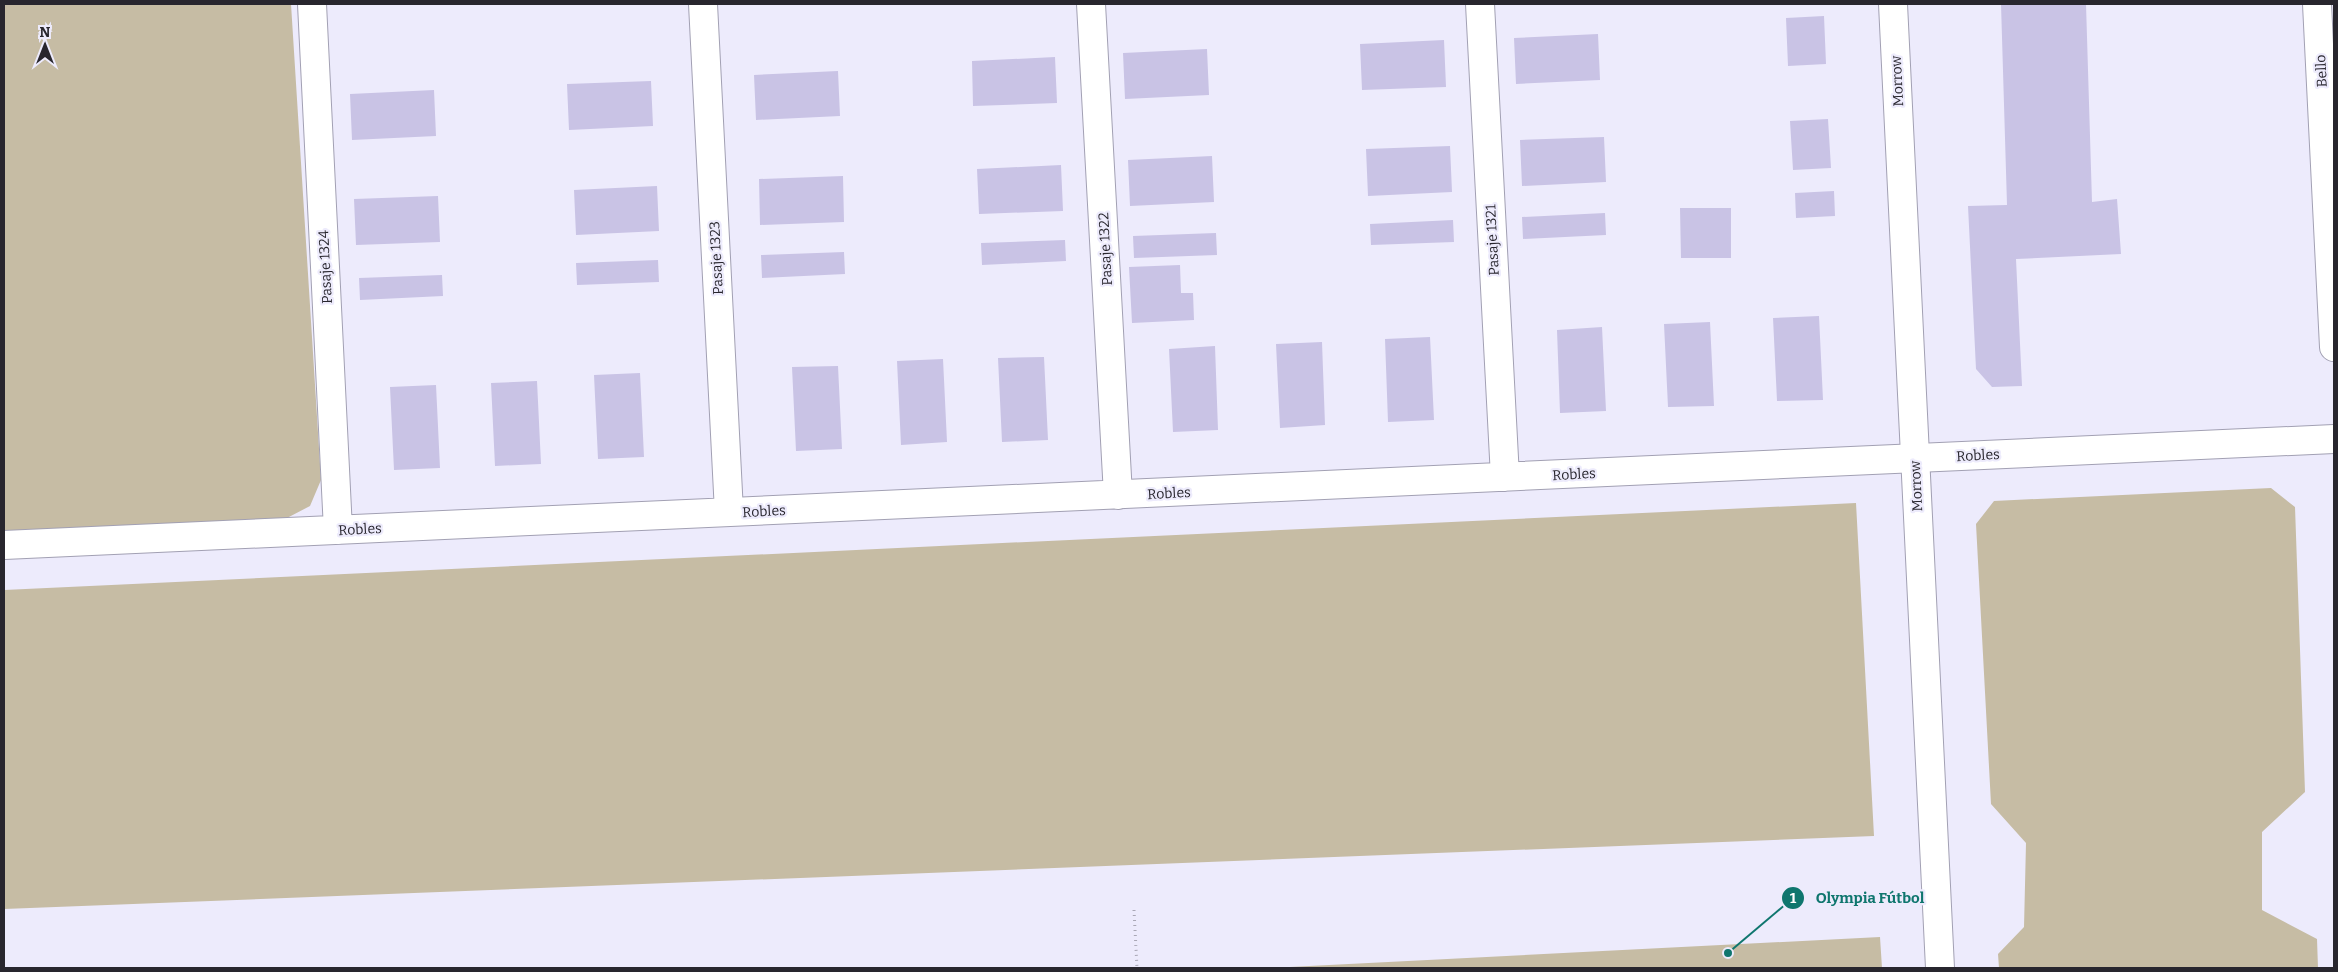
<svg xmlns="http://www.w3.org/2000/svg" width="2338" height="972" font-family="Bitter,serif">
  <style>
    .green { fill: #c6bca4 }
    .building { fill: #c9c3e5 }
    .lines { fill: none; stroke-linecap: round; stroke-linejoin: round }
    .minor-casing { stroke: #a2a0b3; stroke-width: 30 }
    .tertiary-casing { stroke: #a2a0b3; stroke-width: 30 }
    .path { stroke: #a9a7b5; stroke-width: 3; stroke-dasharray: 1 4; stroke-linecap: butt }
    .minor { stroke: #fff; stroke-width: 28 }
    .tertiary { stroke: #fff; stroke-width: 28 }
    .labels { text-anchor: middle; stroke-width: 4.5; stroke-linejoin: round; paint-order: stroke }
    .street-label { font-size: 14px; fill: #28262e; stroke: #edebfc }
    .leader { fill: none; stroke: #0f766e; stroke-width: 2 }
    .callout-dot { fill: #0f766e; stroke: #edebfc; stroke-width: 2 }
    .mark-label { font-size: 15px; text-anchor: middle; font-weight: bold; fill: #fff }
    .callout-label { font-size: 15px; text-anchor: middle; font-weight: bold; fill: #0f766e; stroke: #edebfc; stroke-width: 4.5; stroke-linejoin: round; paint-order: stroke }
  </style>
  <rect width="100%" height="100%" fill="#edebfc"/>
  <path class="green" d="M4,4h287l30,476 -11,26 -23,12 -283,14z
    M2271,488l24,19 10,285 -43,40v78l55,29 1,29h-319l-1,-14 26,-27 2,-84 -35,-39 -15,-280 18,-23z
    M1856,503l18,333 -1870,73v-319z
    M1880,937l2,31h-613z"/>
  <path class="building" d="M2001,4h85l6,198 25,-3 4,55 -105,5 6,127 -30,1 -16,-18 -8,-163 39,-1z
    M1824,16l2,48 -38,2 -2,-48z
    M1598,34l2,46 -84,4 -2,-46z
    M1444,40l2,47 -84,3 -2,-46z
    M1207,49l2,46 -84,4 -2,-46z
    M1055,57l2,46 -84,3 -1,-45z
    M838,71l2,45 -84,4 -2,-45z
    M651,81l2,45 -84,4 -2,-46z
    M434,90l2,46 -84,4 -2,-46z
    M1828,119l3,49 -38,2 -3,-49z
    M1604,137l2,45 -84,4 -2,-46z
    M1450,146l2,46 -84,4 -2,-47z
    M1212,156l2,46 -84,4 -2,-46z
    M1061,165l2,46 -84,3 -2,-45z
    M843,176l1,46 -84,3 -1,-46z
    M657,186l2,45 -83,4 -2,-45z
    M1834,191l1,25 -39,2 -1,-25z
    M438,196l2,46 -84,3 -2,-46z
    M1680,208h51v50h-50z
    M1605,213l1,22 -83,4 -1,-22z
    M1453,220l1,22 -83,3 -1,-21z
    M1216,233l1,22 -83,3 -1,-22z
    M1065,240l1,21 -84,4 -1,-22z
    M844,252l1,22 -83,4 -1,-23z
    M658,260l1,22 -82,3 -1,-22z
    M1180,265l1,28h12l1,27 -62,3 -3,-56z
    M442,275l1,21 -83,4 -1,-22z
    M1819,316l4,84 -46,1 -4,-83z
    M1710,322l4,84 -46,1 -4,-83z
    M1602,327l4,84 -46,2 -3,-83z
    M1430,337l4,83 -46,2 -3,-83z
    M1322,342l3,83 -45,3 -4,-84z
    M1215,346l3,84 -45,2 -4,-83z
    M1044,357l4,83 -46,2 -4,-84z
    M943,359l4,83 -46,3 -4,-84z
    M838,366l4,83 -46,2 -4,-84z
    M640,373l4,84 -46,2 -4,-84z
    M537,381l4,83 -46,2 -4,-83z
    M436,385l4,83 -46,2 -4,-83z"/>
  <g class="lines">
    <g class="minor-casing">
      <path id="minor" d="M312,4l26,526
        M703,4l26,508
        M1091,4l27,491
        M1480,4l25,473
        M2317,4l17,343
        M4,545l2330,-106"/>
    </g>
    <g class="tertiary-casing">
      <path id="tertiary" d="M1893,4l47,964"/>
    </g>
    <path class="path" d="M1134,910l3,58"/>
    <use href="#minor" class="minor"/>
    <use href="#tertiary" class="tertiary"/>
  </g>
  <g class="labels">
    <g class="street-label">
      <text transform="translate(2321 71) rotate(-93)" y="5">Bello</text>
      <text transform="translate(1897 81) rotate(-93)" y="5">Morrow</text>
      <text transform="translate(1492 240) rotate(-93)" y="5">Pasaje 1321</text>
      <text transform="translate(1105 249) rotate(-93)" y="5">Pasaje 1322</text>
      <text transform="translate(716 258) rotate(-93)" y="5">Pasaje 1323</text>
      <text transform="translate(325 267) rotate(-93)" y="5">Pasaje 1324</text>
      <text transform="translate(1978 455) rotate(-3)" y="5">Robles</text>
      <text transform="translate(1574 474) rotate(-3)" y="5">Robles</text>
      <text transform="translate(1916 486) rotate(-93)" y="5">Morrow</text>
      <text transform="translate(1169 493) rotate(-3)" y="5">Robles</text>
      <text transform="translate(764 511) rotate(-3)" y="5">Robles</text>
      <text transform="translate(360 529) rotate(-3)" y="5">Robles</text>
    </g>
  </g>
  <path class="leader" d="M1728 953L1793 898"/>
  <g class="callout-dot">
    <circle cx="1728" cy="953" r="5"/>
    <circle cx="1793" cy="898" r="12"/>
  </g>
  <g class="mark-label">
    <text x="1793" y="903">1</text>
  </g>
  <g class="callout-label">
    <text x="1870" y="903">Olympia Fútbol</text>
  </g>
  <rect width="2338" height="972" fill="none" stroke="#28262e" stroke-width="10"/>
  <g transform="translate(45 45)" stroke="#edebfc" stroke-width="4" paint-order="stroke">
  <path d="M0-4L9 19L0 12L-9 19Z" fill="#28262e"/>
  <text y="-8" font-size="14" font-weight="bold" text-anchor="middle" fill="#28262e">N</text>
  </g>
</svg>
